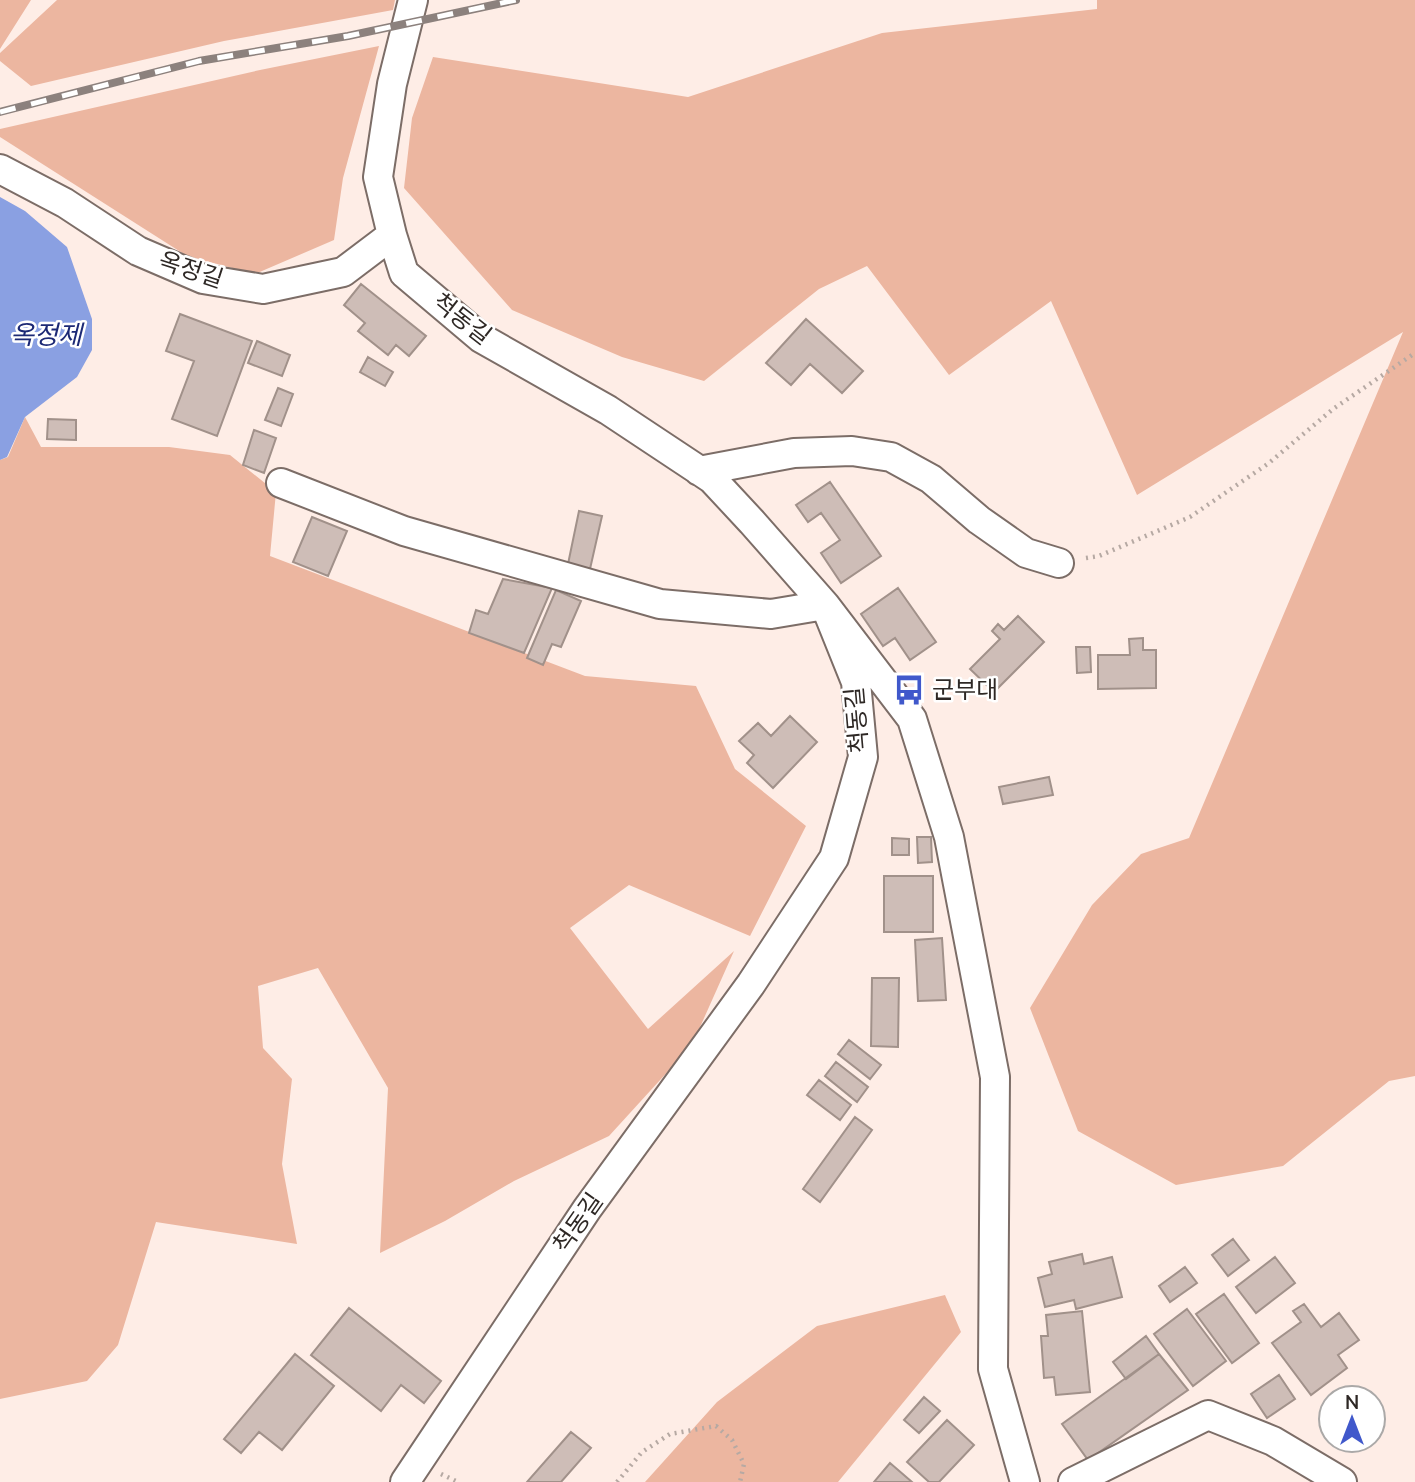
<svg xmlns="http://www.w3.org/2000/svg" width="1415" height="1482" font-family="'Nunito Sans','Noto Sans KR',sans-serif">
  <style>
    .green { fill: #ecb6a0 }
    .water { fill: #8aa0e2 }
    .building { fill: #cebdb7; stroke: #a1918a; stroke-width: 2 }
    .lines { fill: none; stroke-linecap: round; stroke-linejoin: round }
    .minor-casing { stroke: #7c6d67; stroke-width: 32 }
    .path { stroke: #b6a9a3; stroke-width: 4.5; stroke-dasharray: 2 5; stroke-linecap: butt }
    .minor { stroke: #fff; stroke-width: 28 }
    .rail-casing { stroke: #8c817d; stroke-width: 8 }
    .rail { stroke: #fff; stroke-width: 5; stroke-dasharray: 16; stroke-linecap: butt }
    .labels { text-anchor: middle; stroke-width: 5; stroke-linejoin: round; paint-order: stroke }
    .street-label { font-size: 24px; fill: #2e2825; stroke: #fff }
    .poi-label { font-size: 24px; fill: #2e2825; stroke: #fff; text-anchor: start }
    .water-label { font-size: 26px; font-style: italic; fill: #1c2975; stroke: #fff }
  </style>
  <rect width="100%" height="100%" fill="#feede6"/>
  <path class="green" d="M0,0h31l-31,49z
    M57,0h338l-2,10 -169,31 -193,45 -31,-25v-8z
    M1097,0h318v1076l-26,5 -106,85 -107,19 -98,-54 -48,-123 62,-103 49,-51 48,-16 214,-506 -266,163 -86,-194 -102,74 -82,-109 -48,23 -115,92 -82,-24 -110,-47 -108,-122 8,-70 21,-61 255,40 194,-64 215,-24z
    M379,46l-36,132 -9,62 -79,34 -68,-18 -187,-119v-8l260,-59z
    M25,417l16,30h128l61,8 46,37 -6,64 315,120 111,10 39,83 71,57 -56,110 -121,-51 -59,43 78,101 86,-78 -42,94 -83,91 -95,45 -69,40 -65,32 8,-165 -70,-120 -60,18 5,62 29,31 -10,85 15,80 -141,-22 -38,123 -31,36 -87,18v-939l8,-3z
    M945,1295l16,37 -123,150h-193l72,-80 100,-76z"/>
  <path class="water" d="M0,197l25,14 42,36 25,72v31l-15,27 -52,40 -18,40 -7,3z"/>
  <path class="building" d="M361,284l65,52 -17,20 -13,-11 -8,10 -30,-24 7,-8 -21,-18z
    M180,314l72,27 -35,95 -45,-17 22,-58 -28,-10z
    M806,319l57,52 -21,22 -32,-29 -19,21 -25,-22z
    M257,341l33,14 -8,21 -34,-13z
    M368,357l25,15 -8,14 -25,-14z
    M278,388l15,6 -12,32 -16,-6z
    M48,419l28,1v20l-29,-1z
    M254,430l22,8 -12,35 -21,-8z
    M830,482l51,74 -40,27 -20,-30 19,-13 -19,-27 -13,9 -12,-17z
    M579,511l23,5 -12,53 -22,-5z
    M312,517l35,14 -19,45 -35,-14z
    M503,579l49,9 -28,65 -55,-20 7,-23 12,4z
    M898,588l38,54 -26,18 -15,-22 -12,8 -22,-32z
    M556,590l25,11 -20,46 -9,-3 -9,21 -16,-7z
    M1018,616l26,26 -50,50 -24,-23 30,-30 -8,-8 6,-7 6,6z
    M1143,638v12h13v38l-58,1v-34h32l-1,-16z
    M1076,647h14l1,25 -14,1z
    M790,716l27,26 -44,46 -26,-25 7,-8 -15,-14 19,-18 13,13z
    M1049,777l4,18 -50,9 -4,-17z
    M917,837h14l1,25 -14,1z
    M892,838l17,1v16h-17z
    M884,876h49v56h-49z
    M942,938l4,62 -28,1 -3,-61z
    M872,978h27l-1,69 -27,-1z
    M849,1040l32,25 -11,14 -32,-25z
    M836,1062l32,25 -11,15 -32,-26z
    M819,1080l32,25 -11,15 -33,-25z
    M855,1117l17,13 -52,72 -17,-13z
    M1233,1239l16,21 -21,16 -16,-21z
    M1082,1254l2,10 28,-7 10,40 -46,12 -2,-9 -29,7 -7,-29 14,-4 -3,-12z
    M1275,1257l20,26 -39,30 -20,-26z
    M1185,1267l12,16 -27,19 -11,-16z
    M1224,1294l35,49 -27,20 -36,-49z
    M1304,1304l17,23 18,-14 20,27 -21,15 9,13 -36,27 -39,-52 29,-21 -8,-11z
    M349,1308l92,73 -17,22 -23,-18 -20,26 -70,-56z
    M1187,1309l39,52 -33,25 -39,-52z
    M1082,1311l8,81 -34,3 -2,-18 -10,1 -3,-42h7l-2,-21z
    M1146,1336l13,18 -33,25 -13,-17z
    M295,1354l39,32 -52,64 -23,-18 -18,21 -17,-14z
    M1159,1354l29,36 -100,70 -26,-36z
    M1279,1375l16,24 -28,19 -16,-24z
    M924,1397l16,14 -21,22 -15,-13z
    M947,1420l27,25 -35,37h-10l-22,-20z
    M571,1432l20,16 -30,34h-34z
    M890,1463l22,19h-38z"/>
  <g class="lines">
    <g class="minor-casing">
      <path id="minor" d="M0,169l65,34 73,48 65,28 60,10 80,-17 49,-37
        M699,471l95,-18 58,-2 39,6 40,22 48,41 47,33 33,10
        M281,483l123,48 256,73 111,10 54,-9 87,114 37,118 46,240 -2,292 32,113
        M405,1482l182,-273 164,-225 83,-126 29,-101 -7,-75 -31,-77 -73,-83 -40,-43 -104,-69 -127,-72 -77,-65 -12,-38 -14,-58 14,-93 21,-84
        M1073,1482l135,-67 65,26 69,41"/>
    </g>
    <path class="path" d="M1086,558l13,-2 91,-39 79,-54 64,-54 82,-56
      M441,1474l17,8
      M617,1482l25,-30 28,-18 46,-8 16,14 12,24 -4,18"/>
    <use href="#minor" class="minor"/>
    <g class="rail-casing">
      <path id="rail" d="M0,112l199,-51 149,-25 168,-36"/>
    </g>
    <use href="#rail" class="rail"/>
  </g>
  <defs>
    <g id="bus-bare" transform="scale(2.415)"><path d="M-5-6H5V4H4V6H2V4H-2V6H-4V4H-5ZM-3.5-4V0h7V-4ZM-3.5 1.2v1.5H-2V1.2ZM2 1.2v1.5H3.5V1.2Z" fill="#4058cb" stroke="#fff" stroke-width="2.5" paint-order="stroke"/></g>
  </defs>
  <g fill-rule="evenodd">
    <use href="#bus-bare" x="909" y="690"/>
  </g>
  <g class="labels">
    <g class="street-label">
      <text transform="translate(191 270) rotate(18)" y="8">옥정길</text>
      <text transform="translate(462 319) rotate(38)" y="8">척동길</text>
      <text transform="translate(857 720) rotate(-95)" y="8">척동길</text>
      <text transform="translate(578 1223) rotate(-55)" y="8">척동길</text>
    </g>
    <g class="poi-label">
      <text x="932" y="698">군부대</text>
    </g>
    <g class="water-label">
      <text x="46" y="344">옥정제</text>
    </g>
  </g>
  <g transform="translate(1352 1419)"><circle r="33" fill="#ffffff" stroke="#aba9a8" stroke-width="2"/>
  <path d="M0-5L12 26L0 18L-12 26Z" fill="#4058cb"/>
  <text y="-10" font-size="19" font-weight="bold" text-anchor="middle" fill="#2e2825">N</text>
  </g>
</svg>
